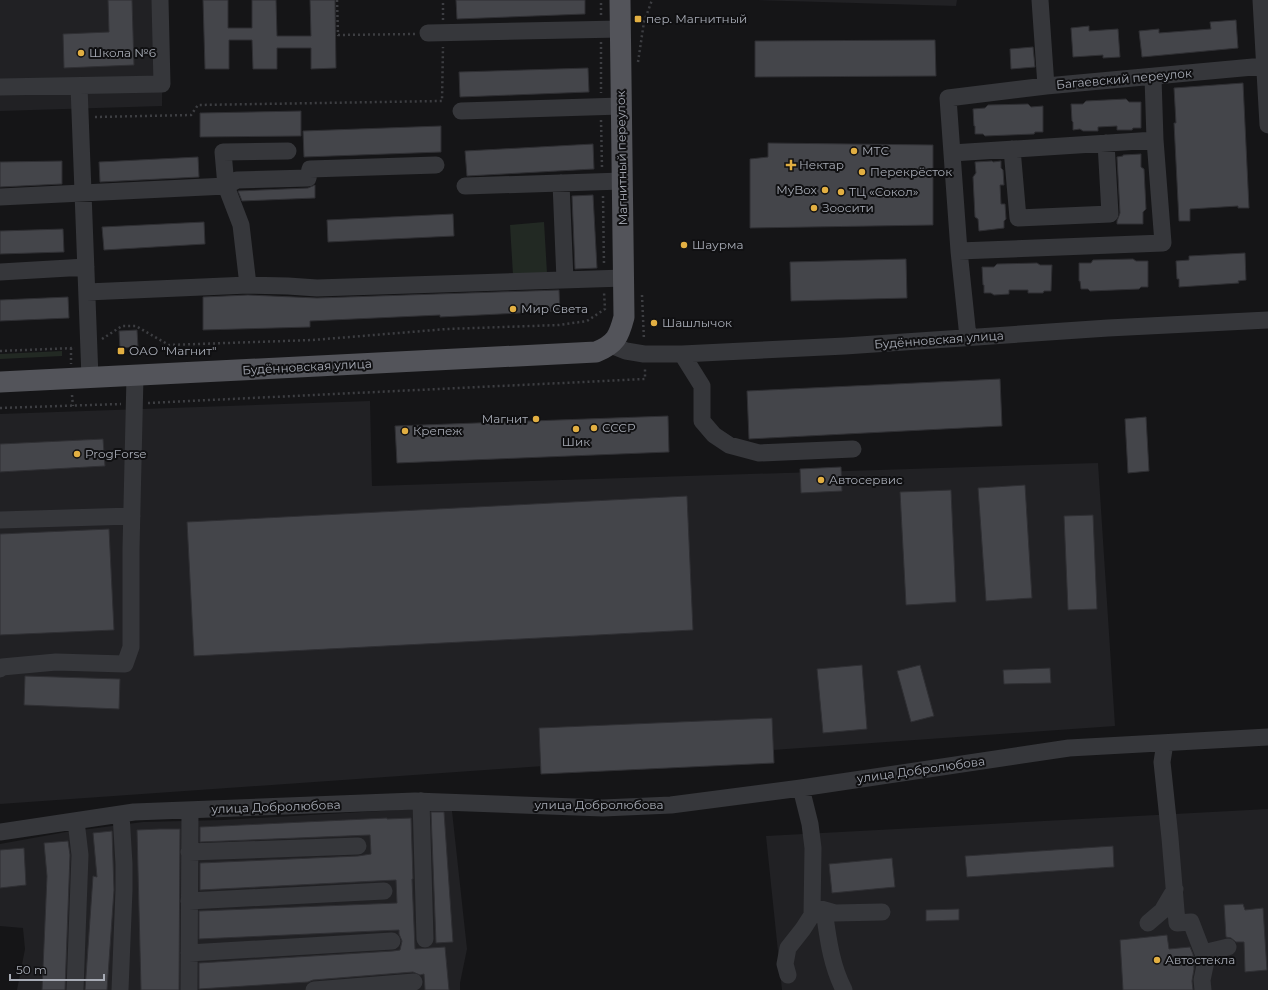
<svg xmlns="http://www.w3.org/2000/svg" width="1268" height="990" font-family="Montserrat,sans-serif">
  <style>
    .built { fill: #212124 }
    .green { fill: #222923 }
    .building { fill: #44454a; stroke: #2f2f33 }
    .lines { fill: none; stroke-linecap: round; stroke-linejoin: round }
    .path { stroke: #3d3e42; stroke-width: 2.5; stroke-dasharray: 2 3; stroke-linecap: butt }
    .minor { stroke: #36373b; stroke-width: 17 }
    .major { stroke: #53545a; stroke-width: 21 }
    .poi-dot { fill: #e2af42; stroke: #101012; stroke-width: 1.5 }
    .labels { text-anchor: middle; stroke-width: 4; stroke-linejoin: round; paint-order: stroke }
    .poi-label { font-size: 12px; fill: #a8acb6; stroke: #101012; text-anchor: start }
    .street-label { font-size: 12px; fill: #a8acb6; stroke: #101012 }
  </style>
  <rect width="100%" height="100%" fill="#151517"/>
  <path class="built" d="M0,0h163l-1,106 -162,5z
    M757,0h200l-1,6z
    M370,401l2,85 726,-23 17,263 -1115,78v-390z
    M449,807l3,4 15,138 -7,34v7h-443l8,-41 -2,-21 -23,-2v-82l66,-12 77,-10 80,-2z
    M1268,809v181h-486l-16,-154z"/>
  <path class="green" d="M544,222l3,51 -34,2 -3,-50z
    M62,351v5l-62,3v-5z"/>
  <path class="building" d="M108,0h24l2,65 -70,3 -1,-34 46,-2z
    M203,0h25v28h24v-28h24l1,36h34l-1,-36h25l1,68 -25,1v-21h-34v21h-24l-1,-29h-23v29h-24z
    M456,0h129v14l-128,5z
    M1236,20l2,28 -96,9 -3,-26 20,-2v4l52,-4 -1,-7z
    M1089,26v5l29,-2 2,28 -17,1v-3l-30,2 -2,-29z
    M935,40l1,36 -181,1v-36z
    M1033,47l2,20 -24,2 -1,-20z
    M588,68l1,24 -129,5 -1,-25z
    M1243,83l6,125h-11v-2l-48,3v12h-11l-5,-98h2l-2,-35z
    M1126,99l3,3h12v26h-8l-1,2h-15v-4l-19,1v4h-15l-3,-2 -7,1v-8l-1,-1 -1,-17h12l3,-3z
    M1028,104l3,3 12,-1v26h-8l-1,2 -49,2 -2,-2h-8v-8h-1l-1,-17 12,-1 3,-3z
    M301,111v25l-101,1v-24z
    M441,126v26l-137,5 -1,-26z
    M768,143l165,2v80l-183,3v-69l18,-2z
    M593,144l1,25 -127,7 -2,-25z
    M1141,154v13l3,2 2,40 -3,3v12h-26v-3l3,-8 -3,-56 6,-1v-1z
    M198,157l1,20 -99,5 -1,-20z
    M62,161v23l-62,3v-25z
    M992,161l1,1 8,-1v7l2,2 1,15h-4l1,19h4l1,15 -2,2v7l-25,3 -1,-12 -3,-2 -2,-40 3,-4 -1,-11z
    M315,185v13l-73,3 -4,-10 70,-3z
    M593,195l4,73 -22,1 -3,-73z
    M453,214l1,22 -126,6 -1,-22z
    M204,222l1,22 -101,6 -2,-23z
    M63,229l1,23 -64,2v-23z
    M1245,253l1,27 -8,1 1,2 -60,4v-8h-2l-1,-18 13,-1v-4z
    M906,259l1,39 -116,3 -1,-39z
    M1133,259l3,2h12v26h-7l-2,2 -49,2 -2,-2h-7l-1,-8h-1v-18h12l2,-3z
    M1037,263l3,2h12l-1,26h-7l-1,2h-15v-3h-19v4l-15,1 -3,-2h-7v-8h-1l-1,-18h12l3,-3z
    M559,290l1,21 -120,6v-2l-130,6v6l-107,3v-33l45,-2 69,3z
    M68,297l1,21 -69,3v-21z
    M137,330l1,17 -18,1 -1,-17z
    M1000,379l2,47 -253,13 -2,-48z
    M668,416l1,36 -272,11 -2,-37z
    M1146,417l3,54 -21,2 -3,-54z
    M103,439l2,27 -105,6v-28z
    M841,467l1,24 -41,2 -1,-24z
    M1025,485l7,113 -46,3 -8,-113z
    M951,490l5,112 -50,3 -6,-113z
    M687,496l6,134 -499,26 -7,-134z
    M1093,515l4,94 -29,1 -4,-94z
    M109,529l5,101 -114,5v-101z
    M862,665l5,64 -44,4 -6,-64z
    M920,665l14,51 -23,6 -14,-51z
    M1050,668l1,15 -47,1 -1,-14z
    M25,676l95,3 -1,30 -95,-4z
    M772,718l2,45 -233,11 -2,-46z
    M431,812h13l9,130 -17,1z
    M387,818v1l24,-1 2,61h-1l3,70 30,-2 4,43h-24l-1,-16 -4,1 -7,-3 -100,8 -5,2 -109,7v-26l194,-12 7,-1 2,-9 -3,-7v-4l-200,9v-28l198,-8 -1,-23 -196,10v-27l158,-7 13,-2 -1,-19 -170,7v-15z
    M160,829h20l-1,161h-38l-4,-160z
    M112,831l2,59 -7,100h-22l8,-114 4,1 -4,-44z
    M68,841l2,14 -5,135h-23l5,-114 -3,-33z
    M1113,846l1,21 -147,10 -2,-21z
    M24,848l2,37 -26,3v-38z
    M892,858l3,29 -63,6 -3,-29z
    M1243,904l2,6 18,-2 4,62 -22,2 -1,-30h-8l-5,-4 -5,-1 -2,-32z
    M959,909v11l-33,1v-11z
    M1167,935l2,14 21,-2 3,7 1,15 -2,12 1,9h-70l-3,-50z"/>
  <g class="lines">
    <path class="path" d="M337,0l1,35 77,-1
      M601,15v-15
      M443,20v-20
      M601,42v51
      M638,62l6,-40 8,-22
      M95,117l96,-2 7,-10 244,-4 1,-54
      M601,120l1,47
      M603,196l1,69
      M642,295l2,45
      M102,339l20,-13h14l33,19 144,-5 134,-11 112,-4 28,-4 18,-12 -1,-17
      M71,348v16
      M0,351l75,-3
      M72,395l1,11
      M148,403l497,-24v-12
      M0,408l121,-4"/>
    <path class="minor" d="M1040,0l6,86
      M1261,0l7,125
      M428,33l192,-4
      M79,86l11,292
      M0,87l162,-3 -2,-84
      M461,111l160,-5
      M1012,149l6,69 92,-4 -4,-71
      M288,151l-65,1 3,34 11,-6 71,-2 2,-9 126,-4
      M952,153l203,-13 -2,-63
      M561,183l4,97
      M465,186l157,-5
      M0,197l226,-11 15,39 7,60 -161,7
      M959,251l204,-8 -8,-103
      M0,272l86,-5
      M248,285l40,1 29,2 307,-10
      M968,337l-9,-86 -11,-153 98,-12 218,-20
      M611,345l15,6 18,3h38l163,-8 263,-18 160,-8
      M682,354l20,32v35l12,14 15,10 30,8 94,-4
      M0,520l132,-4
      M0,669l2,-2 54,-5 69,2 6,-17v-98l4,-173
      M1165,743l-3,19 8,76 7,85 14,-1 15,39 -4,19 1,10
      M421,801l4,138
      M0,832l134,-20 281,-11 188,7 68,-3 130,-17 268,-40 199,-11
      M189,852l169,-6
      M189,901l195,-10
      M814,907l21,6 47,-1
      M824,910c4,28 7,55 20,80
      M1148,923l14,-12 13,-22
      M189,953l203,-12
      M1203,953l25,-6
      M788,975l-3,-11 3,-16 15,-19 9,-14 1,-67 -3,-24 -9,-36
      M75,990l5,-135 -4,-34
      M120,990l4,-100v-26l-3,-50
      M189,990l1,-180
      M314,990l100,-8"/>
    <path class="major" d="M0,382l596,-30c20,-8 23,-16 28,-35l-4,-317"/>
  </g>
  <g class="poi-dot">
    <rect x="634" y="15" width="8" height="8" rx="2"/>
    <circle cx="81" cy="53" r="4"/>
    <circle cx="854" cy="151" r="4"/>
    <path d="M789 159h4v4h4v4h-4v4h-4v-4h-4v-4h4z"/>
    <circle cx="862" cy="172" r="4"/>
    <circle cx="825" cy="190" r="4"/>
    <circle cx="841" cy="192" r="4"/>
    <circle cx="814" cy="208" r="4"/>
    <circle cx="684" cy="245" r="4"/>
    <circle cx="513" cy="309" r="4"/>
    <circle cx="654" cy="323" r="4"/>
    <rect x="117" y="347" width="8" height="8" rx="2"/>
    <circle cx="536" cy="419" r="4"/>
    <circle cx="594" cy="428" r="4"/>
    <circle cx="576" cy="429" r="4"/>
    <circle cx="405" cy="431" r="4"/>
    <circle cx="77" cy="454" r="4"/>
    <circle cx="821" cy="480" r="4"/>
    <circle cx="1157" cy="960" r="4"/>
  </g>
  <g class="labels">
    <g class="poi-label">
      <text x="646" y="23">пер. Магнитный</text>
      <text x="89" y="57">Школа №6</text>
      <text x="862" y="155">МТС</text>
      <text x="799" y="169">Нектар</text>
      <text x="870" y="176">Перекрёсток</text>
      <text x="817" y="194" text-anchor="end">MyBox</text>
      <text x="849" y="196">ТЦ «Сокол»</text>
      <text x="822" y="212">Зоосити</text>
      <text x="692" y="249">Шаурма</text>
      <text x="521" y="313">Мир Света</text>
      <text x="662" y="327">Шашлычок</text>
      <text x="129" y="355">ОАО "Магнит"</text>
      <text x="528" y="423" text-anchor="end">Магнит</text>
      <text x="602" y="432">СССР</text>
      <text x="413" y="435">Крепеж</text>
      <text x="576" y="446" text-anchor="middle">Шик</text>
      <text x="85" y="458">ProgForse</text>
      <text x="829" y="484">Автосервис</text>
      <text x="1165" y="964">Автостекла</text>
    </g>
    <g class="street-label">
      <text transform="translate(1124 79) rotate(-5)" y="4">Багаевский переулок</text>
      <text transform="translate(622 158) rotate(-91)" y="4">Магнитный переулок</text>
      <text transform="translate(939 340) rotate(-4)" y="4">Будённовская улица</text>
      <text transform="translate(307 367) rotate(-3)" y="4">Будённовская улица</text>
      <text transform="translate(921 770) rotate(-8)" y="4">улица Добролюбова</text>
      <text x="599" y="809">улица Добролюбова</text>
      <text transform="translate(276 807) rotate(-2)" y="4">улица Добролюбова</text>
    </g>
  </g>
  <path d="M10 974v6h94v-6" fill="none" stroke="#a8acb6" stroke-width="2"/>
  <text x="16" y="974" font-size="12" fill="#a8acb6" stroke="#101012" stroke-width="3" paint-order="stroke">50 m</text>
</svg>
